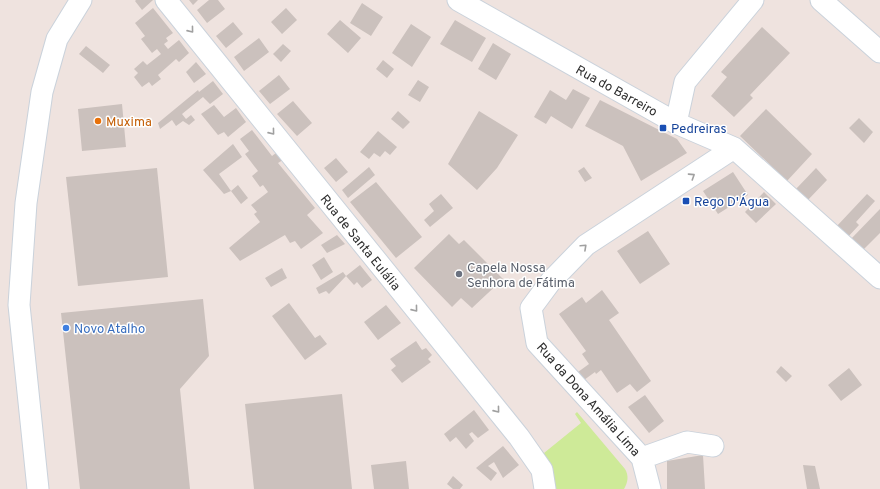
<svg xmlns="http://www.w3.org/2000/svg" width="880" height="489" font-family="Overpass,sans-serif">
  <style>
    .green { fill: #ceea98 }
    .building { fill: #cbc1bd }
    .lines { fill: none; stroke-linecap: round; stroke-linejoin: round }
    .minor-casing { stroke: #cad2db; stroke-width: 23 }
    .minor { stroke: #fff; stroke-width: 21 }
    .oneway { stroke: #a0a0a0 }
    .food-dot { fill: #e8710a; stroke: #fff; stroke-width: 1.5 }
    .transit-dot { fill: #1a4fb4; stroke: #fff; stroke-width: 1.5 }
    .worship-dot { fill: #6b7280; stroke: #fff; stroke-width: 1.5 }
    .shop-dot { fill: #3f7fe0; stroke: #fff; stroke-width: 1.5 }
    .labels { text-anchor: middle; stroke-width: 3; stroke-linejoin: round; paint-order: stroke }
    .street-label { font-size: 13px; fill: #2d2d2d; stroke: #fff }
    .food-label { font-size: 13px; fill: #c56008; stroke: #fff; text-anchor: start }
    .transit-label { font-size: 13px; fill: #164399; stroke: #fff; text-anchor: start }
    .worship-label { font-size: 13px; fill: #5b616d; stroke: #fff; text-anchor: start }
    .shop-label { font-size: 13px; fill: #366cbe; stroke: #fff; text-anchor: start }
  </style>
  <rect width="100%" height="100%" fill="#efe3df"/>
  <path class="green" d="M577,412l48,57c4,7 3,13 -1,20h-70l-17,-45 7,9 37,-30 -6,-9z"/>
  <path class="building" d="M136,0h17l-11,10 -7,-9z
    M189,0h9l-5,5z
    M209,0h9l7,9 -18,14 -10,-13z
    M362,3l21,14 -12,19 -21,-13z
    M153,8l20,25 -7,5 2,3 -4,3 4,5 11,-9 10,13 -10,9 -3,-3 -18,16 3,4 -9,7 -3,-4 -7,5 -8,-10 4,-4 -4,-4 9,-8 4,4 14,-11 -4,-5 -5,4 -11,-14 4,-3 -10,-13z
    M286,8l11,12 -15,14 -11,-12z
    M340,20l21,18 -13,15 -21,-19z
    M455,20l31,18 -14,24 -32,-18z
    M233,22l10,12 -17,14 -10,-12z
    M411,24l20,13 -19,30 -20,-14z
    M762,27l28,26 -40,42 3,3 -19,19 -23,-21 16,-19 -6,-5z
    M259,38l10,14 -25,19 -10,-14z
    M493,43l18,11 -15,26 -18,-11z
    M283,44l8,7 -10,11 -8,-8z
    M86,46l24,19 -7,8 -24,-19z
    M383,60l11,9 -7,9 -11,-9z
    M196,62l10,12 -12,9 -8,-11z
    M279,75l11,14 -20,15 -11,-13z
    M418,80l11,7 -9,15 -12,-7z
    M213,81l10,13 -13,10 -7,-7 -21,17 4,5 5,-4 4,5 -6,5 -6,-4 -7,5 -4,-6 -12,9 -2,-6 40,-33 1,2z
    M573,89l17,9 -18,31 -21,-13 -5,8 -12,-7 16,-27 16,10z
    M600,100l77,39 10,14 -46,28 -18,-35 -38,-20z
    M293,101l19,22 -15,13 -20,-22z
    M122,104l4,43 -44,4 -4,-42z
    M214,105l10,12 12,-9 10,14 -18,15 -4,-5 -6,3 -17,-21z
    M766,109l46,45 -25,27 -47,-45z
    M398,111l12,11 -7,7 -12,-10z
    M479,111l39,24 -21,33 -20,22 -29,-26z
    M859,118l14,14 -9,11 -15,-15z
    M252,130l20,26 8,-6 6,8 -8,5 37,45 -8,7 16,18 -22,16 -6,-8 -5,2 -5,-8 -45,26 -11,-13 31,-26 -6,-8 3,-2 -6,-7 17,-13 -5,-7 -3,2 -8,-11 6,-5 -13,-17 4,-3 -9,-12z
    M378,131l19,16 -7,8 -5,-4 -5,6 -6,-4 -5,6 -9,-7z
    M233,144l9,13 -23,17 12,17 -7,3 -21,-24z
    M336,158l12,14 -12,10 -12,-14z
    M369,167l6,8 -27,23 -6,-8z
    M584,167l8,11 -7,4 -7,-11z
    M157,168l11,109 -90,9 -12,-109z
    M816,168l11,12 -20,21 -12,-11z
    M733,172l15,23 -30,19 -15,-23z
    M376,182l46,55 -26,21 -46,-56z
    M238,185l10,13 -7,6 -10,-13z
    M764,192l12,12 -20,19 -11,-11z
    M441,194l12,14 -23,19 -6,-7 10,-9 -5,-7z
    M867,194l8,7 -19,21 3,3 -12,13 -11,-11z
    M880,209v24l-19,19 -12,-11z
    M648,231l22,33 -30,20 -23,-33z
    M449,234l10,10 5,-4 39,39 -31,29 -11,-10 -9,9 -38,-39z
    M337,235l8,9 -18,9 -6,-8z
    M324,257l9,15 -12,8 -9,-15z
    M360,265l12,15 -10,8 -5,-6 -3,3 -8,-9z
    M282,268l5,10 -16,9 -6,-9z
    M343,272l3,4 -17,18 -3,-3 -7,3 -3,-6z
    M602,290l17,23 -10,7 42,61 -14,11 -7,-8 -13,9 -16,-23 -5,4 -1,-2 -11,8 -6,-8 11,-8 -7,-10 4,-3 -27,-37 23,-17 4,6z
    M203,299l6,57 -29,33 10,100h-110l-19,-176z
    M289,303l26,35 5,-3 7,9 -22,16 -33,-44z
    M386,305l15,18 -23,17 -14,-18z
    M416,341l6,9 4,-2 6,7 -4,4 3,3 -29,21 -11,-13 5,-4 -6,-7z
    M781,366l11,10 -6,6 -10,-10z
    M849,368l13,17 -21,16 -13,-16z
    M342,394l10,95h-98l-9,-85z
    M645,395l19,26 -15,12 -21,-26z
    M474,410l15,20 -11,8 -6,-6 -3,2 5,7 -8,8 -10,-12 -6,5 -6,-8z
    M503,446l16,19 -16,13 -9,-16 -6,4 9,7 -6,8 -15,-13z
    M703,455l2,34h-38v-28z
    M406,461l3,28h-35l-3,-24z
    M803,465l12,1 5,23h-13z
    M453,476l10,9 -3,4h-7l-6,-5z"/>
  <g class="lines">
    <g class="minor-casing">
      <path id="minor" d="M166,0l353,437 23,33 3,19
        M458,0l218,123 58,25 146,130
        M821,0l59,52
        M676,123l9,-41 68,-82
        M642,458l45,-16 26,4
        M38,489l-19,-184 7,-102 16,-111 15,-53 24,-39
        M650,489l-8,-31 -105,-115 -6,-35 20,-27 35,-36 148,-97"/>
    </g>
    <use href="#minor" class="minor"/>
  </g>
  <defs><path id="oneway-chevron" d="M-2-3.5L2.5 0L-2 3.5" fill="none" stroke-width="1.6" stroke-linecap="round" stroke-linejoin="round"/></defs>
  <g class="oneway">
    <use href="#oneway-chevron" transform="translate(191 30) rotate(51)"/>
    <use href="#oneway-chevron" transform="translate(272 132) rotate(51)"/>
    <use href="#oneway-chevron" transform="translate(692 176) rotate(-33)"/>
    <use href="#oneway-chevron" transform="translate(584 247) rotate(-43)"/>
    <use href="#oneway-chevron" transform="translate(415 309) rotate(51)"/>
    <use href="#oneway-chevron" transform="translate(497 410) rotate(51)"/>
  </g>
  <circle class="food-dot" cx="98" cy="121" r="4"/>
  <g class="transit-dot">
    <rect x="659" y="124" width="8" height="8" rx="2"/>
    <rect x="682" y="197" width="8" height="8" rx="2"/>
  </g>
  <circle class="worship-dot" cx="459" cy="274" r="4"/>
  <circle class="shop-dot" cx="66" cy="328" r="4"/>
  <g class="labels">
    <g class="street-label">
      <text transform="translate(617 90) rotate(29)" y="5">Rua do Barreiro</text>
      <text transform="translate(361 242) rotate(51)" y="5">Rua de Santa Eulália</text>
      <text transform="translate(589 399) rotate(48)" y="5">Rua da Dona Amália Lima</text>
    </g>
    <g class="food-label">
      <text x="106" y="126">Muxima</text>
    </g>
    <g class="transit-label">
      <text x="671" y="133">Pedreiras</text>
      <text x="694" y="206">Rego D'Água</text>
    </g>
    <g class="worship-label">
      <text x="467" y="272">Capela Nossa<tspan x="467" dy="15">Senhora de Fátima</tspan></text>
    </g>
    <g class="shop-label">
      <text x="74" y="333">Novo Atalho</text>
    </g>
  </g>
</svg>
